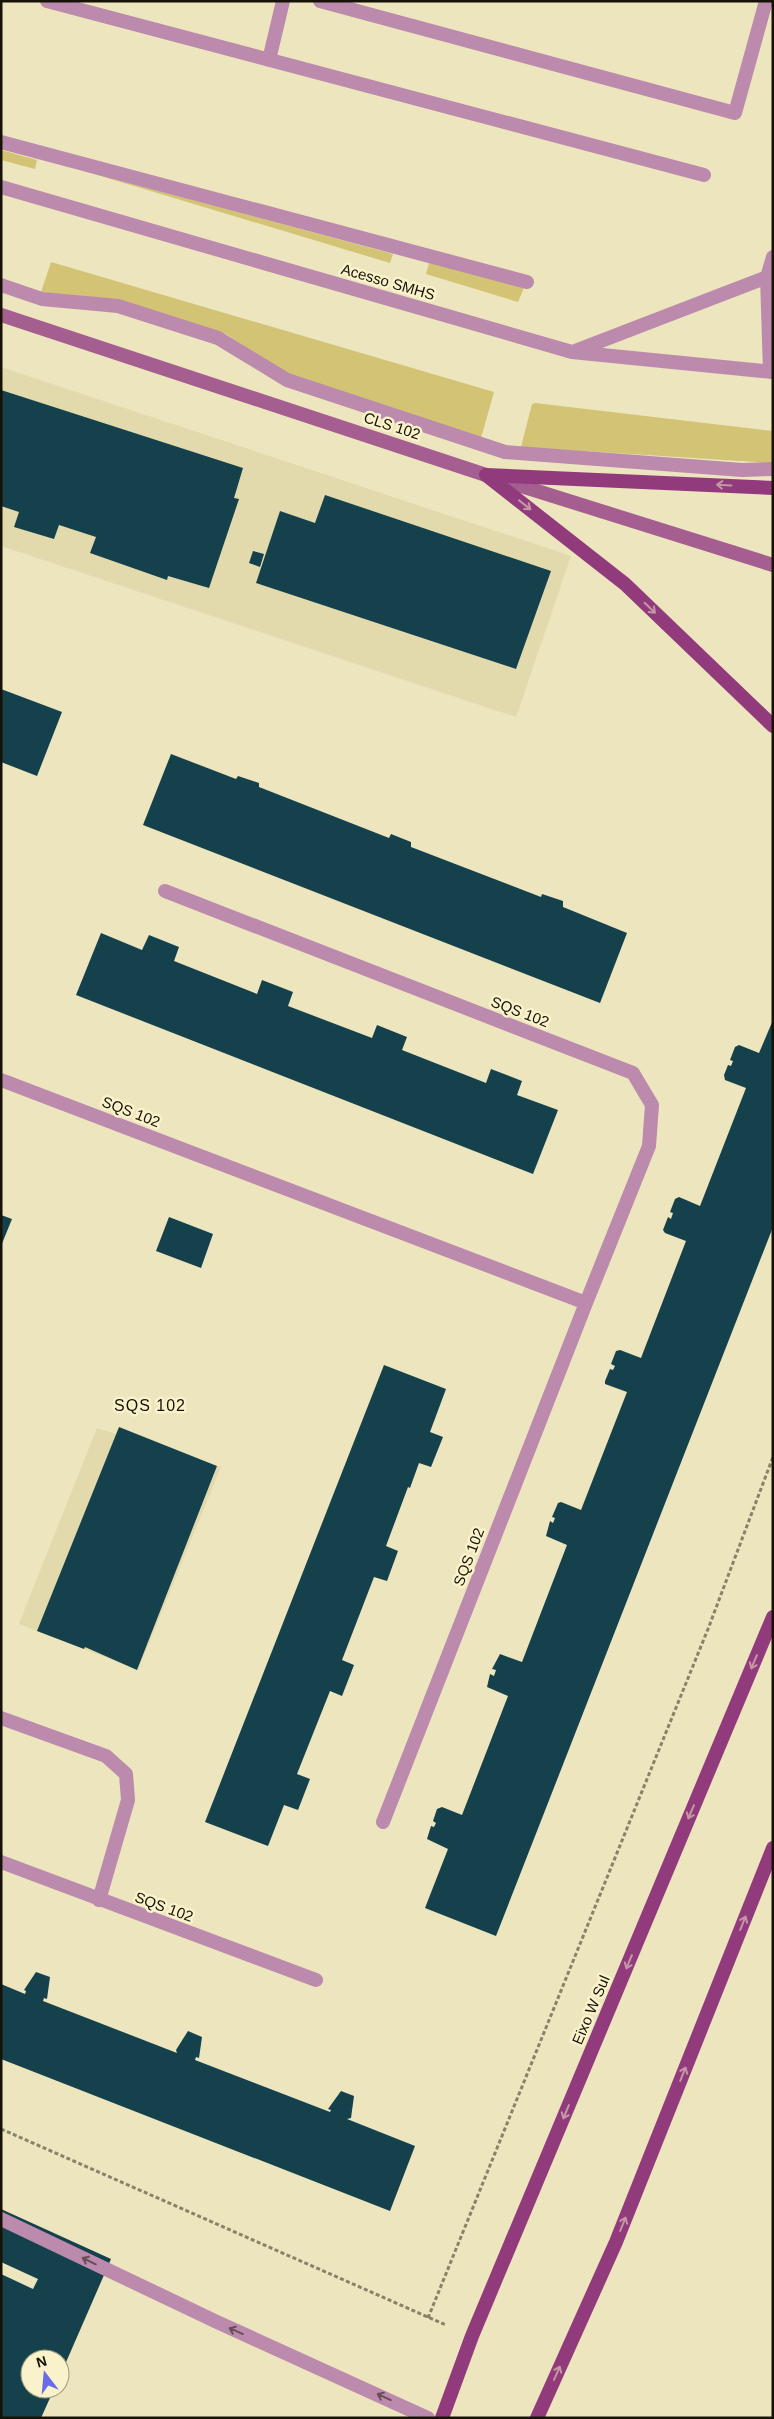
<svg xmlns="http://www.w3.org/2000/svg" width="774" height="2419" font-family="Arial,sans-serif">
  <style>
    .built { fill: #e2d9ac }
    .green { fill: #d3c374 }
    .building { fill: #15414d }
    .lines { fill: none; stroke-linecap: round; stroke-linejoin: round }
    .path { stroke: #888368; stroke-width: 3; stroke-dasharray: 4 2.5; stroke-linecap: butt }
    .service { stroke: #bb8aac; stroke-width: 14 }
    .pedestrian { stroke: #bb8aac; stroke-width: 14 }
    .minor { stroke: #bb8aac; stroke-width: 14 }
    .secondary { stroke: #a45e90; stroke-width: 14 }
    .primary { stroke: #913b7c; stroke-width: 14 }
    .oneway { stroke: #c596a4 }
    .oneway2 { stroke: #684e59 }
    .labels { text-anchor: middle; stroke-width: 5; stroke-linejoin: round; paint-order: stroke }
    .street-label { font-size: 15px; fill: #161306; stroke: #f9f2cb }
    .neighbourhood-label { font-size: 16px; letter-spacing: 1px; fill: #161306; stroke: #f9f2cb }
  </style>
  <rect width="100%" height="100%" fill="#ece5be"/>
  <path class="built" d="M1,367l570,189 -55,161 -515,-171z
    M97,1428l124,39 -83,203 -119,-46z"/>
  <path class="green" d="M1,150l36,10 -2,9 -34,-9z
    M81,170l312,84 -3,9z
    M430,260l94,28 -6,14 -92,-28z
    M51,262l443,130 -13,46 -193,-62 -62,-42 -106,-33 -79,-9z
    M535,403l238,28v32l-252,-16 11,-43z"/>
  <path class="building" d="M1,390l242,78 -9,30 5,1 -30,89 -41,-12 -1,4 -77,-27 6,-16 -37,-12 -5,14 -40,-12 5,-15 -18,-6z
    M325,495l226,76 -35,98 -260,-86 24,-72 35,12z
    M253,551l11,3 -4,13 -11,-4z
    M1,689l61,23 -25,64 -36,-14z
    M171,754l65,25 2,-3 21,7v4l130,51 2,-4 20,8v5l130,50 1,-3 21,7v6l64,26 -27,70 -457,-178z
    M101,933l41,17 7,-15 30,12 -5,14 83,33 5,-14 31,12 -5,14 84,32 5,-13 30,12 -5,13 84,33 5,-14 31,12 -5,14 41,15 -25,64 -457,-179z
    M773,1020v207l-277,709 -71,-28 23,-59 -21,-10 4,-13 3,1 2,-4 -3,-2 4,-12 5,-2 20,8 46,-119 -21,-9 3,-13 4,2 2,-6 -4,-1 8,-15 22,8 45,-117 -21,-9 4,-15 3,2 2,-5 -3,-1 6,-14 3,-1 20,8 46,-118 -22,-8v-3l5,-12 3,1 2,-4 -4,-2 5,-13 4,-1 21,8 45,-117 -21,-8 -2,-3 5,-13 3,2 2,-6 -3,-1 5,-13 4,-2 21,9 46,-118 -21,-8 -1,-5 4,-10 3,1 2,-5 -3,-1 5,-13 4,-2 20,8z
    M1,1215l11,4 -11,27z
    M169,1217l44,17 -12,34 -45,-17z
    M384,1365l62,24 -16,43 13,5 -12,30 -12,-4 -9,25 -2,-1 -22,59 12,5 -11,30 -13,-4 -32,83 12,5 -12,31 -12,-5 -33,83 13,5 -12,31 -14,-5 -16,41 -63,-24z
    M119,1427l98,39 -80,204 -52,-23 -1,2 -47,-18z
    M36,1972l14,5 -3,22 -3,-1 -1,3 134,52 -1,-3 12,-19 14,6 -3,21 -3,-1 -1,3 135,52 1,-2 -3,-1 13,-18 13,5 -3,22 -4,1 68,27 -25,65 -389,-152v-75l24,10 1,-3 -2,-1z
    M1,2209l110,50 -51,117v-17h-30v30h24l-13,29h-40v-144l32,15 5,-10 -37,-17z"/>
  <g class="lines">
    <path class="path" d="M1,2129l445,196
      M428,2318l280,-689 65,-172"/>
    <path class="service" d="M47,1l657,174
      M320,1l415,112 31,-112
      M269,60l14,-59
      M1,187l571,165 201,20
      M575,351l192,-74
      M770,372l-3,-95 6,-20
      M1,1718l105,38 20,18 2,26 -29,100
      M1,2219l216,103 211,96"/>
    <path class="pedestrian" d="M1,142l526,140
      M1,285l41,14 76,7 100,32 69,42 218,72 237,18 31,-1"/>
    <path class="minor" d="M165,891l468,182 19,32 -3,41 -63,157
      M1,1080l585,223 -203,519
      M1,1862l315,118"/>
    <path class="secondary" d="M1,315l485,160 287,90"/>
    <path class="primary" d="M486,475l139,109 148,142
      M486,475l287,13
      M442,2418l30,-82 301,-719
      M537,2418l79,-176 157,-394"/>
  </g>
  <defs><path id="oneway-shaft" d="M-6 0H5M1.5-3L5.5 0L1.5 3" fill="none" stroke-width="1.6" stroke-linecap="round" stroke-linejoin="round" transform="scale(1.25)"/></defs>
  <g class="oneway">
    <use href="#oneway-shaft" transform="translate(724 485) rotate(-177)"/>
    <use href="#oneway-shaft" transform="translate(525 505) rotate(38)"/>
    <use href="#oneway-shaft" transform="translate(650 608) rotate(44)"/>
    <use href="#oneway-shaft" transform="translate(754 1662) rotate(113)"/>
    <use href="#oneway-shaft" transform="translate(691 1812) rotate(113)"/>
    <use href="#oneway-shaft" transform="translate(743 1923) rotate(-68)"/>
    <use href="#oneway-shaft" transform="translate(629 1962) rotate(113)"/>
    <use href="#oneway-shaft" transform="translate(683 2074) rotate(-68)"/>
    <use href="#oneway-shaft" transform="translate(566 2112) rotate(113)"/>
    <use href="#oneway-shaft" transform="translate(623 2224) rotate(-68)"/>
    <use href="#oneway-shaft" transform="translate(557 2373) rotate(-66)"/>
  </g>
  <g class="oneway2">
    <use href="#oneway-shaft" transform="translate(89 2261) rotate(-154)"/>
    <use href="#oneway-shaft" transform="translate(236 2331) rotate(-156)"/>
    <use href="#oneway-shaft" transform="translate(384 2397) rotate(-155)"/>
  </g>
  <g class="labels">
    <g class="street-label">
      <text transform="translate(388 282) rotate(16)" y="5">Acesso SMHS</text>
      <text transform="translate(392 426) rotate(18)" y="5">CLS 102</text>
      <text transform="translate(520 1012) rotate(21)" y="5">SQS 102</text>
      <text transform="translate(131 1112) rotate(21)" y="5">SQS 102</text>
      <text transform="translate(469 1557) rotate(-69)" y="5">SQS 102</text>
      <text transform="translate(164 1907) rotate(20)" y="5">SQS 102</text>
      <text transform="translate(591 2010) rotate(-67)" y="5">Eixo W Sul</text>
    </g>
    <g class="neighbourhood-label">
      <text x="150" y="1411">SQS 102</text>
    </g>
  </g>
  <rect width="774" height="2419" fill="none" stroke="#161306" stroke-width="5"/>
  <g transform="translate(45 2374) rotate(344)"><circle r="24" fill="#f9f2cb" stroke="#9e997c"/>
  <path d="M0-4L9 19L0 12L-9 19Z" fill="#696ce6"/>
  <text y="-8" font-size="14" font-weight="bold" text-anchor="middle" fill="#161306">N</text>
  </g>
</svg>
